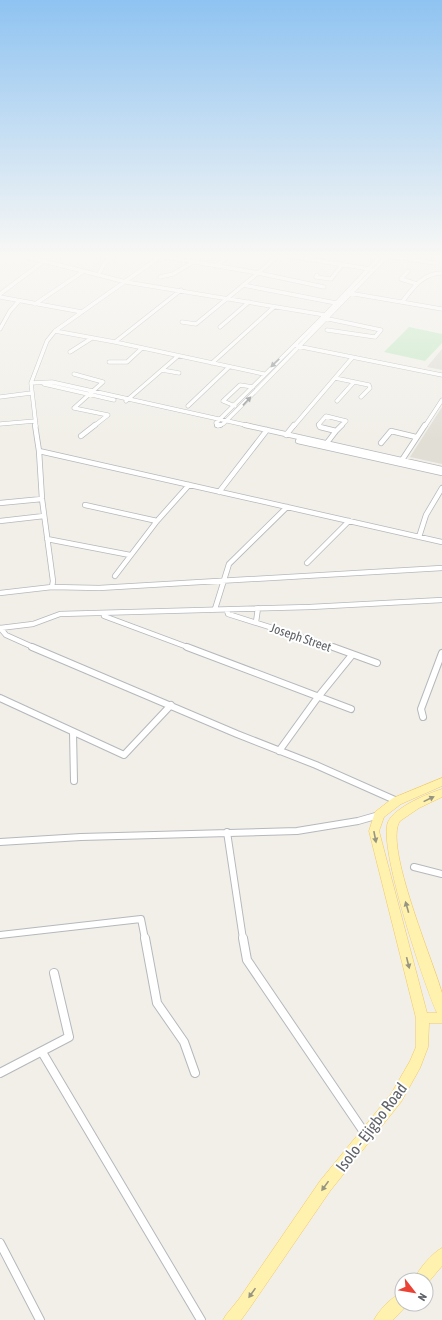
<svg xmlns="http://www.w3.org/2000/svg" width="442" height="1320" font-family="'Asap Condensed',sans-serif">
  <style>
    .education { fill: #e1ded6 }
    .green { fill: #c5e8c5 }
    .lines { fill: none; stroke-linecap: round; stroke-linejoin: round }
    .minor-far3-casing { stroke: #b5b8bc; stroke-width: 4.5 }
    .minor-far2-casing { stroke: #b5b8bc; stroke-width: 6 }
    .minor-far1-casing { stroke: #b5b8bc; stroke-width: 8 }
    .minor-casing { stroke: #b5b8bc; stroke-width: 10 }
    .primary-casing { stroke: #f2c960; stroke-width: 1 }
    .minor-far3 { stroke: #fff; stroke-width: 3.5 }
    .minor-far2 { stroke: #fff; stroke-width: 4.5 }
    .minor-far1 { stroke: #fff; stroke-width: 6 }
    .minor { stroke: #fff; stroke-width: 8 }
    .primary { fill: #fff2af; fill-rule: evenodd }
    .oneway { fill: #979a9d }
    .oneway2 { fill: #979581 }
    .labels { text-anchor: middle; stroke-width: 4; stroke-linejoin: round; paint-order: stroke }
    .street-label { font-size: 13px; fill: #5f6368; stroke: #fff }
    .near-street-label { font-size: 16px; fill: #5f6368; stroke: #fff }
  </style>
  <rect width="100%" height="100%" fill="#f1efe8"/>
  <path class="education" d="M442,349v21l-15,-3z
    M442,407v57l-32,-7z"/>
  <path class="green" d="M409,327l33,7v9l-17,18 -41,-9z"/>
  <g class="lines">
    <g class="minor-far3-casing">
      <path id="minor-far3" d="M24,256l102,26 199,33
        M161,256l97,17 -62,51 -14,-2
        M288,256l82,13
        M381,256l-56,59 -109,108 2,3 5,-2 17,-17 147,-151
        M389,256l45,7
        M216,266l12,-10
        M408,271l-7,8 16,5
        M258,273l66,14
        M258,273l20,-17
        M99,274l6,-12 9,-6
        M317,275l-1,2 15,2 11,-14
        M160,277l13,-3 20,-12
        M243,285l93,18
        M349,293l93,16
        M0,294l44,-33
        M0,297l82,15
        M402,302c11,-14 21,-29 40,-29
        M35,304l49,-33
        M324,318l57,12 -6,7 -48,-7
        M220,327l29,-25
        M0,329l10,-18 9,-10
        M55,331l60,11 149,32
        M115,342l66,-52
        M297,346l145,29
        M70,352l22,-14
        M109,362h18l15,-14
        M212,363l62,-56
        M162,370l17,3
        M74,374l29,8 -29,26 34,7 -14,11
        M335,378l34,7 1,3 -9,9
        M31,383l21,-1 198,44
        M44,384l70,16
        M0,397l31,-4
        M126,401l52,-45
        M337,401l17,-19
        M188,406l41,-39
        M235,406l-12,-5 17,-16 13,2
        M0,424l35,-3
        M36,426l-5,-43 16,-42 8,-10 106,-75
        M294,426l58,-68
        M320,426l-1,-2 7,-8 20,5 -5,5
        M425,426l17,-26"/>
    </g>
    <g class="minor-far2-casing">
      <path id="minor-far2" d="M35,425l4,26 3,48 11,82 -1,6
        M217,425h3
        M245,425l197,44
        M319,425l1,2 16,4 6,-6
        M286,435l8,-10
        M81,436l14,-11
        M298,441l144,32
        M381,443l10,-12 25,6
        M326,444l10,-13
        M39,451l403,91
        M400,463l25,-38
        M219,492l48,-62
        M0,503l42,-4
        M85,505l72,16
        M0,521l44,-5
        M419,537l7,-22 16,-27
        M47,539l83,16
        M307,563l42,-42
        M115,576l42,-55 32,-36
        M0,593l52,-6 47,1 343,-20
        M215,609l14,-45 58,-57
        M227,610l1,4 108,34
        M104,616l86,32
        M256,622l2,-14
        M0,628l33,-4 27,-10 250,-7 132,-7
        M0,628l6,7 29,13"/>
    </g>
    <g class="minor-far1-casing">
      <path id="minor-far1" d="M32,647l205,87 79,31 81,36
        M187,647l164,62
        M333,647l44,16
        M0,698l124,57 47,-50
        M423,717l-2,-8 21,-56
        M73,732l1,49
        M279,751l39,-54 34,-42
        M227,832l16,107
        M0,842l81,-5 216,-6 61,-10 21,-6
        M414,867l28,7
        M0,935l141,-16 4,20"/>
    </g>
    <g class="minor-casing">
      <path id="minor" d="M145,938l12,65 27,39 11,31
        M243,938l4,22 119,175
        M42,1052l159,268
        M0,1073l69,-36 -15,-64
        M0,1243l40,77"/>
    </g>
    <g class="primary-casing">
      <path id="primary" d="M442,778v8l-41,18 -17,13 -5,14 48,182h10c-13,-29 -59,-166 -49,-191 7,-15 39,-28 54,-33v8l-23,11 -19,13c-17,23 34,142 42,172 0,9 0,21 0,30h-13l-1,24 -8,21 -19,34 -71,89 -81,118 -8,11h-18l3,-5 13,-16 81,-118 71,-87 19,-33 6,-14v-29l-47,-187 6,-19 18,-14z
        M442,1248v18l-16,19v-5h-12c3,-9 19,-28 28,-32z
        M402,1292v12h6l-15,16h-19c5,-10 18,-23 28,-28z"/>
    </g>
    <use href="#minor-far3" class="minor-far3"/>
    <use href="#minor-far2" class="minor-far2"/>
    <use href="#minor-far1" class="minor-far1"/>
    <use href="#minor" class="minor"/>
    <use href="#primary" class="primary"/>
  </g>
  <defs><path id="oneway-solid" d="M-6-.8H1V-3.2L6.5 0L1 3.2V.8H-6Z"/></defs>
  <g class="oneway">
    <use href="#oneway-solid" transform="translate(275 363) rotate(136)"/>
    <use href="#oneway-solid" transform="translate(247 401) rotate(-47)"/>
  </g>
  <g class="oneway2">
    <use href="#oneway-solid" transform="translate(429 799) rotate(-26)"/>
    <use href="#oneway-solid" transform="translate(375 837) rotate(79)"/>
    <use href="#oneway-solid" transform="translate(407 907) rotate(-106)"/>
    <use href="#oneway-solid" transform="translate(408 963) rotate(76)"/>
    <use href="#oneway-solid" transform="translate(325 1186) rotate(126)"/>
    <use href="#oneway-solid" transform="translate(252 1293) rotate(125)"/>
  </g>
  <linearGradient id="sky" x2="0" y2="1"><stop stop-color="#8fc3f1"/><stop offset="0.58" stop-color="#f9f8f5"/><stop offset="1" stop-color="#f9f8f5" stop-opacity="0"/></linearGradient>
  <rect width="442" height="441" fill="url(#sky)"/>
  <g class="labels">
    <g class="street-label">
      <text transform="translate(301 637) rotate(19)" y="5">Joseph Street</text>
    </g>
    <g class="near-street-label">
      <text transform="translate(371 1127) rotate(-53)" y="6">Isolo - Ejigbo Road</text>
    </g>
  </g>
  <g transform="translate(414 1292) rotate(121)"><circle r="19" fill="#ffffff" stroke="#bfc1c3"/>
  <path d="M0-3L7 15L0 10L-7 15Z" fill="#ea4335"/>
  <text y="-6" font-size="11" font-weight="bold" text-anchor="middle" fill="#5f6368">N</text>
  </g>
</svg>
